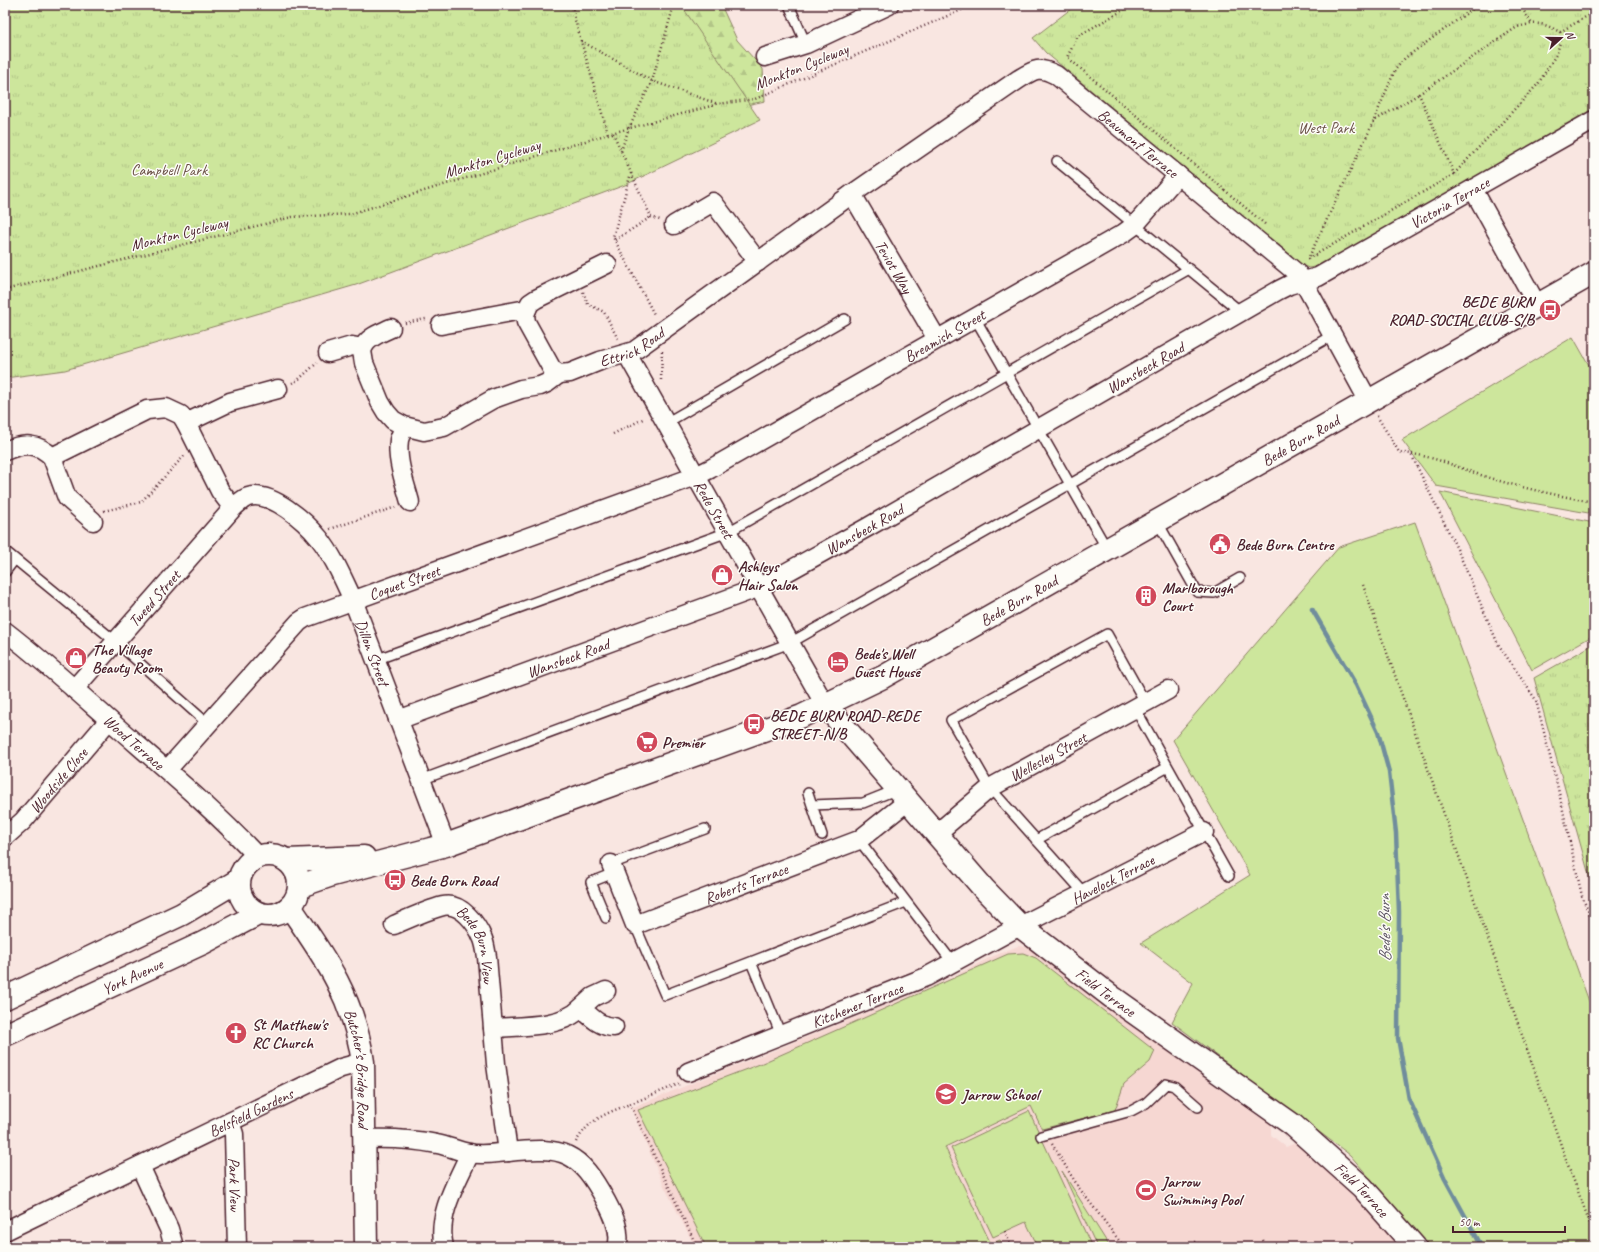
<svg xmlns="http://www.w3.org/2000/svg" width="1599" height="1252" font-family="Caveat,sans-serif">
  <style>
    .built { fill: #f6d7d2 }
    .green { fill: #cde69c; stroke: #8c8264 }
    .forest { fill: url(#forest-firs); stroke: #8c8264 }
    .park { fill: url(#park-tufts); stroke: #8c8264 }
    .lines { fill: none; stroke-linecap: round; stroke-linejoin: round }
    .stream { stroke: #6f8d9c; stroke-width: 4.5 }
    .lane-casing { stroke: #4a1f2b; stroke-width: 12 }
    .street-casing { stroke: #4a1f2b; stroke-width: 21 }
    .secondary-casing { stroke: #4a1f2b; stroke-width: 25 }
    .path { stroke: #4a1f2b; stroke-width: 2.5; stroke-dasharray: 1 3; stroke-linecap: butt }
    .lane { stroke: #fdfcf7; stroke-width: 9 }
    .street { stroke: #fdfcf7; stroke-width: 18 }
    .secondary { stroke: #fdfcf7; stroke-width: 22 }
    .labels { text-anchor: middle; stroke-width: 3; stroke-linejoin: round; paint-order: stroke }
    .street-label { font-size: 16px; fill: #4a1f2b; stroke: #fdfcf7 }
    .park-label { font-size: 16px; fill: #6b5147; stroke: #fdfcf7 }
    .poi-label { font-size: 16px; font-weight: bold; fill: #4a1f2b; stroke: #fdfcf7; text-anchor: start }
    .water-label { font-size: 17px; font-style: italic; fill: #5d5663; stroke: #fdfcf7 }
  </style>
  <defs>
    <pattern id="forest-firs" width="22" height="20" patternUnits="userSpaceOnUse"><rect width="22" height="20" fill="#cde69c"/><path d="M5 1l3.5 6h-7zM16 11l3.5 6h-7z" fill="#b2c587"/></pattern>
    <pattern id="park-tufts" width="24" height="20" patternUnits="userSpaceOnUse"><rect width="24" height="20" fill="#cde69c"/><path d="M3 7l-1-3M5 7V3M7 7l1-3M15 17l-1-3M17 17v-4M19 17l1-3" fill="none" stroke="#b2c587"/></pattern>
  </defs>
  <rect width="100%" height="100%" fill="#f9e6e1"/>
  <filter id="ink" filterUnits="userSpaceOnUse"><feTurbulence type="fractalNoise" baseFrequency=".025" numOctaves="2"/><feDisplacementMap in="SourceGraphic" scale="8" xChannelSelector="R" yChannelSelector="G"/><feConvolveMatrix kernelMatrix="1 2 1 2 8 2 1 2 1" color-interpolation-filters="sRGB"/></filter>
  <g filter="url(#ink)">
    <path class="built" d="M1018,946l13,2 89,64 40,34 98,70 13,7v12l15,12 9,-4 31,25 49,49 26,30h-706l-32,-63 -32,-76 300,-121 58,-29z"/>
    <path class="green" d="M1573,337l21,37v140l-158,-28 -34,-46z
      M1440,492l154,31v112l-62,35z
      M1415,522l179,493v232h-165l-79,-92 -178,-133 21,-39 -52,-40 109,-68 -77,-135 166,-193z
      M1023,953l13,5 119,93 -5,11 -26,22 -9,26 -73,19 -11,-23 -86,41 46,97 9,-4 4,7h-298l-68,-137 122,-46 248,-110z
      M1029,1111l63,136h-54l-12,-25 -33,15 -42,-89z
      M1062,1171l48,76h-13z"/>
    <path class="forest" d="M594,5h127l16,35 26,29 2,32 -42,9z"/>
    <path class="park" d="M5,5h676l79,115 -135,65 -269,100 -291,85 -60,8z
      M1076,5h518v110l-275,151 -10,2 -6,-2 -257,-213 -13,-15z
      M1594,644v249l-60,-215z"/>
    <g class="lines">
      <path class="stream" d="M1312,609l44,76 22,47 11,40 7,61 3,79 -1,126 11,61 36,80 37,68"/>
      <g class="lane-casing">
        <path id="lane" d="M789,5l17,39
          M1057,161l184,151
          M975,318l132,231
          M666,423l179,-104
          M1157,521l40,71 17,1 26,-15
          M5,551l111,91 92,82
          M5,572l10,-13
          M375,660l353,-128 461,-263
          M1135,708l94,168
          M421,780l369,-137 543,-308
          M808,793l14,42
          M812,805l51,-2 35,-14
          M859,840l94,123
          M1036,840l132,-73
          M611,864l94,-35
          M1084,893l-94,-105 -39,-68 156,-86 38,68
          M606,918l-15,-36 23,-9
          M635,925l30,70 241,-93
          M751,962l30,73
          M1041,1136l90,-25 15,-8 20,-19 8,2 24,21"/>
      </g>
      <g class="street-casing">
        <g id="street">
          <path d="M765,57l41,-13 83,-39"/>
          <path d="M1473,189l64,116"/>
          <path id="s1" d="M852,194l85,145"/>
          <path d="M674,225l39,-23 45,60"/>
          <path id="s2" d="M527,309l-2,6 1,7 26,47 7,5 11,-1 30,-12 34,-10 218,-157 167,-115c16,-10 20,-13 37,-4l242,199 5,7 65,119"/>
          <path d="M441,325l86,-16 3,-6 6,-4 71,-35"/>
          <path d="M363,348l-1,3 2,12 16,39 6,10 7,8 11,6 20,5 20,-4 49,-28 28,-10 19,-3 7,-3 12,-9"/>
          <path d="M328,353l24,-7 11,2c4,-11 18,-15 28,-20"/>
          <path id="s3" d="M627,354l198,351"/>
          <path d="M186,423l44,-21 48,-13"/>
          <path d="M404,426c-1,4 -4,10 -5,14 -3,20 6,43 11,62"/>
          <path d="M5,451c18,-8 32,-9 47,6l15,41 26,23"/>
          <path d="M52,457l95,-47 19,-2 15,7 5,8 34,68 13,17"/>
          <path id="s4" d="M5,631c39,30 75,63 111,95 49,43 98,84 142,131"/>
          <path id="s5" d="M74,689l159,-181c5,-4 9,-9 15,-11 23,-7 58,25 71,41 15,19 24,41 34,62l93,245"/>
          <path id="s6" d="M398,720l362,-133 108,-60 411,-237 10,-5 29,-8 276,-157"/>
          <path id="s7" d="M167,770l132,-148 6,-4 391,-142 14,-7 414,-236 11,-8 43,-50"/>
          <path id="s8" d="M936,834l54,-46 178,-98"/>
          <path id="s9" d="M5,837l18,-16 86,-101"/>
          <path id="s10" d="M611,864l24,61 224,-85 49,-39"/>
          <path id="s11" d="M394,925c16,-7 33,-15 49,-19 18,-4 34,18 40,33 2,5 3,12 4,18l9,107 12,88"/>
          <path d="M606,991l-13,6 -12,11c10,9 19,19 33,19"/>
          <path d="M493,1028c27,-2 69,0 88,-20"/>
          <path id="s12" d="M688,1072l238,-95 94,-51 184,-94"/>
          <path id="s13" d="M230,1122l4,12 3,113"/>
          <path d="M365,1139c25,-1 48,0 72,5 11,2 21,7 32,9 13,3 27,0 39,-1 56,-6 71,-1 98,49 7,13 16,31 11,46"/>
          <path d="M140,1166l29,63 5,18"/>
          <path id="s14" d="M5,1231l336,-163 22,-6"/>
          <path d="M444,1247c-8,-32 13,-65 26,-94"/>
        </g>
      </g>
      <g class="secondary-casing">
        <g id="secondary">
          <path id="s15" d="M825,705l159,184 36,37 92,71 181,128 69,62 53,60"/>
          <circle cx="269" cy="885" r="30"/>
          <path d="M287,860l77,-3"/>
          <path id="s16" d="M300,886l32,-11 114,-30 356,-129 81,-39 711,-404"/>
          <path id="s17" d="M290,907c36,52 64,92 73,155l3,185"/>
          <path d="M5,998l177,-84 57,-34"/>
          <path id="s18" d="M5,1035l198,-92 55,-29"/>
        </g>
      </g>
      <path class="path" d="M572,5l3,15 33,114
        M1132,5l-54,31 -11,21 199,168
        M1520,5l12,19
        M581,41l71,40 66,23
        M1374,120l21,-50 10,-12 73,-53
        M613,133l38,84 9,3
        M621,151l8,-23 23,-47 22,-76
        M631,173l-18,64 42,79
        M1454,174l84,-90 19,-31 4,-14 -1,-7
        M615,240l36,-23
        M1307,259h1l66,-138 45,-27
        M1308,259l146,-85 -35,-80 98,-67c21,-5 24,-5 43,5l34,-20
        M5,290l287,-73 58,-3 258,-80 110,-30 37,-5 218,-94
        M583,292l5,12 16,8 14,27
        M405,323l21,-4
        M661,380l1,-29
        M292,383l6,-3 19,-17
        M1377,416l22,36 12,2 47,97 40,93 38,56 24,97 22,99 12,30
        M613,434l32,-16
        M1412,454c28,4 54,17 81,25 33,10 67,17 101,23
        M104,511l37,-9 44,-47
        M330,529l66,-22
        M1363,585l205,580 26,69
        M679,1084l-49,20 67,143
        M576,1142c13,-23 31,-29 54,-38
        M1052,1144l27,44 45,59
        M1005,1231l6,16
        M1263,1240l3,7
        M1189,1247l8,-6 3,6"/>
      <use href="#lane" class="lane"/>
      <use href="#street" class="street"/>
      <use href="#secondary" class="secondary"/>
    </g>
  </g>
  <defs>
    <g id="bus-disc" transform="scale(1.15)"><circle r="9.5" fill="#d1495b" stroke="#fdfcf7"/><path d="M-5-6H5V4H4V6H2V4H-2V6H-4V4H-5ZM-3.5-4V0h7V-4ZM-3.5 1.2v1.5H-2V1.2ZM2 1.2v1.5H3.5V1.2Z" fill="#fff"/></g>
    <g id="civic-disc" transform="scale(1.15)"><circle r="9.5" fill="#d1495b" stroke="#fdfcf7"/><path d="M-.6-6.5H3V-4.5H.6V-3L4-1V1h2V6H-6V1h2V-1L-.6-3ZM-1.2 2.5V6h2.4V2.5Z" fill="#fff"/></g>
    <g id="shop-disc" transform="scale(1.15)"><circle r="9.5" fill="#d1495b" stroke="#fdfcf7"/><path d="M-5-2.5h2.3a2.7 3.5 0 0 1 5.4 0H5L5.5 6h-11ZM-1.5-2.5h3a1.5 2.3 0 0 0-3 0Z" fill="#fff"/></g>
    <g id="building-disc" transform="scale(1.15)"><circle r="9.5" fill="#d1495b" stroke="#fdfcf7"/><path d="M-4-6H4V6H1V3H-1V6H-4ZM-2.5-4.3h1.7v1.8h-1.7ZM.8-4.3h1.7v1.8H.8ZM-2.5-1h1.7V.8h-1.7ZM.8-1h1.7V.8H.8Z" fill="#fff"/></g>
    <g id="hotel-disc" transform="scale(1.15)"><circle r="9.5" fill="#d1495b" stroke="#fdfcf7"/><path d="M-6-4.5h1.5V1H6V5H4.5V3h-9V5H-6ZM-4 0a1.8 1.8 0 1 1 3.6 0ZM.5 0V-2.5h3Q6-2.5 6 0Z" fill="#fff"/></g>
    <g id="supermarket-disc" transform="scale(1.15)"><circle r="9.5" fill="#d1495b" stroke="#fdfcf7"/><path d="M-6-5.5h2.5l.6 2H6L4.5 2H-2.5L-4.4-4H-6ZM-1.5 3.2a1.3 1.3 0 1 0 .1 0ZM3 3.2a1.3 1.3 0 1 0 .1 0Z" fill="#fff"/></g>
    <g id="church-disc" transform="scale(1.15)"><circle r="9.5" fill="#d1495b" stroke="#fdfcf7"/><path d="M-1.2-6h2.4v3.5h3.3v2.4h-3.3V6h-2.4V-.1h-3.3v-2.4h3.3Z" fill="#fff"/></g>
    <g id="school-disc" transform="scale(1.15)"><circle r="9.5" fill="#d1495b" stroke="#fdfcf7"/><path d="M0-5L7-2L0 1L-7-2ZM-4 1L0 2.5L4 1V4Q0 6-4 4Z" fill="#fff"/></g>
    <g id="stadium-disc" transform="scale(1.15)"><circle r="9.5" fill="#d1495b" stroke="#fdfcf7"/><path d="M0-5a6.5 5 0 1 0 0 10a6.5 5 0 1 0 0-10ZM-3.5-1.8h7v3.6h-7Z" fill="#fff"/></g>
  </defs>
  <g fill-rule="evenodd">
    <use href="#bus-disc" x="1550" y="310"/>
    <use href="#civic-disc" x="1220" y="544"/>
    <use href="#shop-disc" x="722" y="575"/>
    <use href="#building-disc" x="1146" y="596"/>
    <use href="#shop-disc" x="76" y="658"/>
    <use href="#hotel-disc" x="838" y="662"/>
    <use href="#bus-disc" x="754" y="724"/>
    <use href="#supermarket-disc" x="647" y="742"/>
    <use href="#bus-disc" x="395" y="880"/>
    <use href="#church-disc" x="236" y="1033"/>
    <use href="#school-disc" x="946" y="1094"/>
    <use href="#stadium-disc" x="1146" y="1190"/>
  </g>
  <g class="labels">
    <g class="street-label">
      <text transform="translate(801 66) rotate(-22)" y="6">Monkton Cycleway</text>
      <text dy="6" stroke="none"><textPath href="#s2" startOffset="773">Beaumont Terrace</textPath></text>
      <text transform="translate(492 158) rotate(-17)" y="6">Monkton Cycleway</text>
      <text dy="6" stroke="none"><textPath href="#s6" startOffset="1176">Victoria Terrace</textPath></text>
      <text transform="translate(179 233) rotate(-14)" y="6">Monkton Cycleway</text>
      <text dy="6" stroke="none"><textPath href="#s1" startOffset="84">Teviot Way</textPath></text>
      <text dy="6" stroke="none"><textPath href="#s7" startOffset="907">Breamish Street</textPath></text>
      <text dy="6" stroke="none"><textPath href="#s2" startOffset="154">Ettrick Road</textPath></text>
      <text dy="6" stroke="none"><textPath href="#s6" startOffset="829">Wansbeck Road</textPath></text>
      <text dy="6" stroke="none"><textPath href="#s16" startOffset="1100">Bede Burn Road</textPath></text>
      <text dy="6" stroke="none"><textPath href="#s3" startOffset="178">Rede Street</textPath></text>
      <text dy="6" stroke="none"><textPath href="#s6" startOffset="505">Wansbeck Road</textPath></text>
      <text dy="6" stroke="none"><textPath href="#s7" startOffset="311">Coquet Street</textPath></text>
      <text dy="6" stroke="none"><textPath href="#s5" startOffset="121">Tweed Street</textPath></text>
      <text dy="6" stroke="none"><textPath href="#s16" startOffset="776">Bede Burn Road</textPath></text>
      <text dy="6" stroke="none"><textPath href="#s5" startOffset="472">Dillon Street</textPath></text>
      <text dy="6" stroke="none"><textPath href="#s6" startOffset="181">Wansbeck Road</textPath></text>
      <text dy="6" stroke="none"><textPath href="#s4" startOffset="170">Wood Terrace</textPath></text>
      <text dy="6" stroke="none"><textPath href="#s8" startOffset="137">Wellesley Street</textPath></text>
      <text dy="6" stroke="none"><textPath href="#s9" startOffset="78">Woodside Close</textPath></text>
      <text dy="6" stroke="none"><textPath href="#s12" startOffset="467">Havelock Terrace</textPath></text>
      <text dy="6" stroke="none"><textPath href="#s10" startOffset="184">Roberts Terrace</textPath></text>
      <text dy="6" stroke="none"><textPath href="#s11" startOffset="111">Bede Burn View</textPath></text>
      <text dy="6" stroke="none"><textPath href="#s18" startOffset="140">York Avenue</textPath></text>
      <text dy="6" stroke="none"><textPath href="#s15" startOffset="403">Field Terrace</textPath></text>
      <text dy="6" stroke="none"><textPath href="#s12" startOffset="182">Kitchener Terrace</textPath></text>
      <text dy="6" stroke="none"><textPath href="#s17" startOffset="179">Butcher's Bridge Road</textPath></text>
      <text dy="6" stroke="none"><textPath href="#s14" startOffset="273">Belsfield Gardens</textPath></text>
      <text dy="6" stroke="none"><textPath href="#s13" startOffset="63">Park View</textPath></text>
      <text dy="6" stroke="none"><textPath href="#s15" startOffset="727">Field Terrace</textPath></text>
    </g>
    <g class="park-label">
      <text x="1326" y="133">West Park</text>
      <text x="169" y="175">Campbell Park</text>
    </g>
    <g class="poi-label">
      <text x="1534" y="307" text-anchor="end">BEDE BURN<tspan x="1534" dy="18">ROAD-SOCIAL CLUB-S/B</tspan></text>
      <text x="1236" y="550">Bede Burn Centre</text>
      <text x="738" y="572">Ashleys<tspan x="738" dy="18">Hair Salon</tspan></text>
      <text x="1162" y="593">Marlborough<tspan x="1162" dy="18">Court</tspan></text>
      <text x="92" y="655">The Village<tspan x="92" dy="18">Beauty Room</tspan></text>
      <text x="854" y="659">Bede's Well<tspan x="854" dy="18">Guest House</tspan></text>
      <text x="770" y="721">BEDE BURN ROAD-REDE<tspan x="770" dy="18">STREET-N/B</tspan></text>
      <text x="662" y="748">Premier</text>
      <text x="410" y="886">Bede Burn Road</text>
      <text x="252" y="1030">St Matthew's<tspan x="252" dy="18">RC Church</tspan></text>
      <text x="962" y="1100">Jarrow School</text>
      <text x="1162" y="1187">Jarrow<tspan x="1162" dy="18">Swimming Pool</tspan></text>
    </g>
    <g class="water-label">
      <text transform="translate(1384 928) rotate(-91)" y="6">Bede's Burn</text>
    </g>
  </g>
  <rect width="1599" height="1252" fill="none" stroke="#fdfcf7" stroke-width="20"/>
  <rect x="10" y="10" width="1579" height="1232" fill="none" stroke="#4a1f2b" stroke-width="1.5" filter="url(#ink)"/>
  <g transform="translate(1561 38) rotate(69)" stroke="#fdfcf7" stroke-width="3" paint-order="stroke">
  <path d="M0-3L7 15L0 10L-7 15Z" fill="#4a1f2b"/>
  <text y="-6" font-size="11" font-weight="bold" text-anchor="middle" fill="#4a1f2b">N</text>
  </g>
  <path d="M1453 1226v6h112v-6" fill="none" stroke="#4a1f2b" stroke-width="2"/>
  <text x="1459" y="1226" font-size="12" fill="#4a1f2b" stroke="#fdfcf7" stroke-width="3" paint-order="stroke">50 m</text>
</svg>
